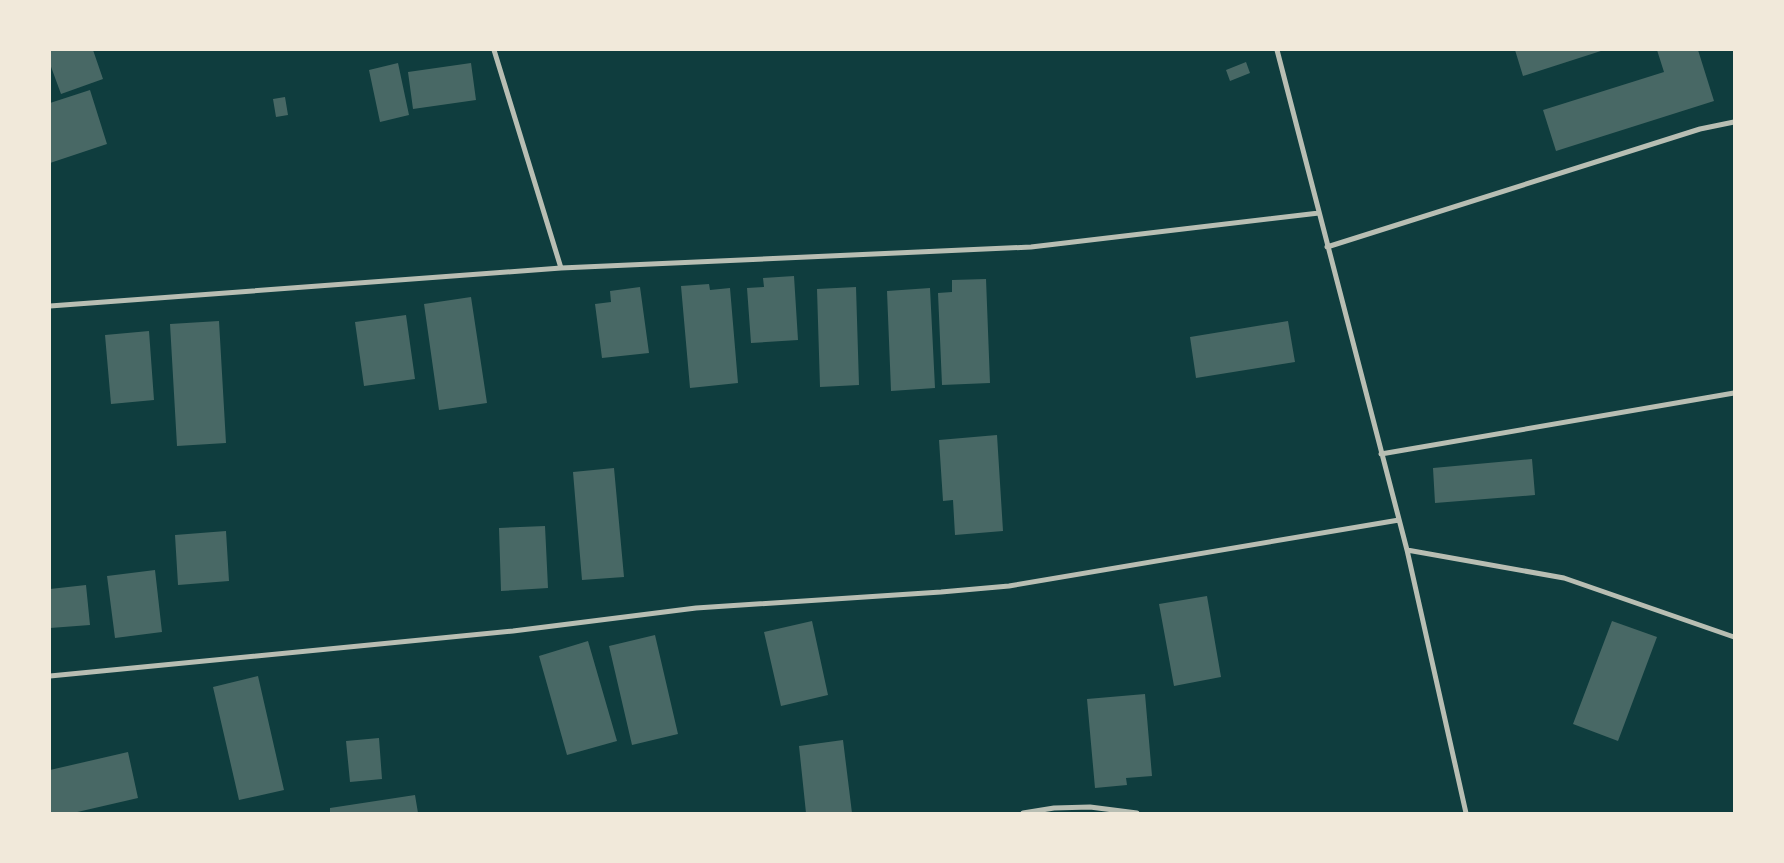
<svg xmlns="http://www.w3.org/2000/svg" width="1784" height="863" font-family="'Roboto Serif',serif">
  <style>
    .building { fill: #486865 }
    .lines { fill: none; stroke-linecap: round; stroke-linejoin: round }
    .minor { stroke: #b8beb3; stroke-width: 5 }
  </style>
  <rect width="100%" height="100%" fill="#0f3d3e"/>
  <path class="building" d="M50,50h43l10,29 -42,15 -11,-30z
    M1515,50h89l-81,26z
    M1657,50h41l16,51 -158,50 -13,-41 121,-38z
    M1246,62l4,11 -20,8 -4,-11z
    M398,63l11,52 -29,7 -11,-52z
    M471,63l5,37 -63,9 -5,-37z
    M90,90l17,54 -57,19v-60z
    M285,97l3,18 -12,2 -3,-18z
    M794,276l4,64 -47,3 -4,-55 17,-1 -1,-9z
    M986,279l4,104 -48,2 -4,-92 14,-1v-12z
    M709,284l1,6 20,-2 8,95 -48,5 -9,-102z
    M640,287l9,66 -47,5 -7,-54 16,-2 -1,-11z
    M856,287l3,98 -39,2 -3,-98z
    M930,288l5,100 -44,3 -4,-100z
    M471,297l16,106 -48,7 -15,-106z
    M406,315l9,64 -51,7 -9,-64z
    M219,321l7,122 -49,3 -7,-122z
    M1288,321l7,41 -99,16 -6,-41z
    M149,331l5,69 -43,4 -6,-69z
    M997,435l6,96 -48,4 -2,-35 -10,1 -4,-61z
    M1532,459l3,36 -100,8 -2,-35z
    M614,468l10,109 -42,3 -9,-108z
    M545,526l3,62 -47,3 -2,-63z
    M226,531l3,50 -51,4 -3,-50z
    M155,570l7,62 -47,6 -8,-62z
    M86,585l4,40 -40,3v-39z
    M1207,596l14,81 -47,9 -15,-82z
    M812,621l16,74 -47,11 -17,-74z
    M1612,621l45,16 -39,104 -45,-17z
    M655,635l23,99 -46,11 -23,-99z
    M588,641l29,100 -50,14 -28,-99z
    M258,676l26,114 -45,10 -26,-113z
    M1145,694l7,82 -26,2 1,7 -32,3 -8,-89z
    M379,738l3,41 -32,3 -4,-41z
    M843,740l9,73h-46l-7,-67z
    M128,752l10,46 -65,15h-23v-43z
    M415,795l3,18h-88v-5z"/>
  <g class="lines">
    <path class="minor" d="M494,50l67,218
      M1277,50l130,500 59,263
      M1327,247l373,-118 34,-7
      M50,306l511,-38 470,-21 288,-34
      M1381,454l353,-61
      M1407,550l157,28 170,59
      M50,676l463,-45 183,-23 245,-16 68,-6 390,-66
      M1023,813l31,-5 36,-1 47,6"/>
  </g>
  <rect width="1784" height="863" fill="none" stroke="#f1e9da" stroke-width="102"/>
</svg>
